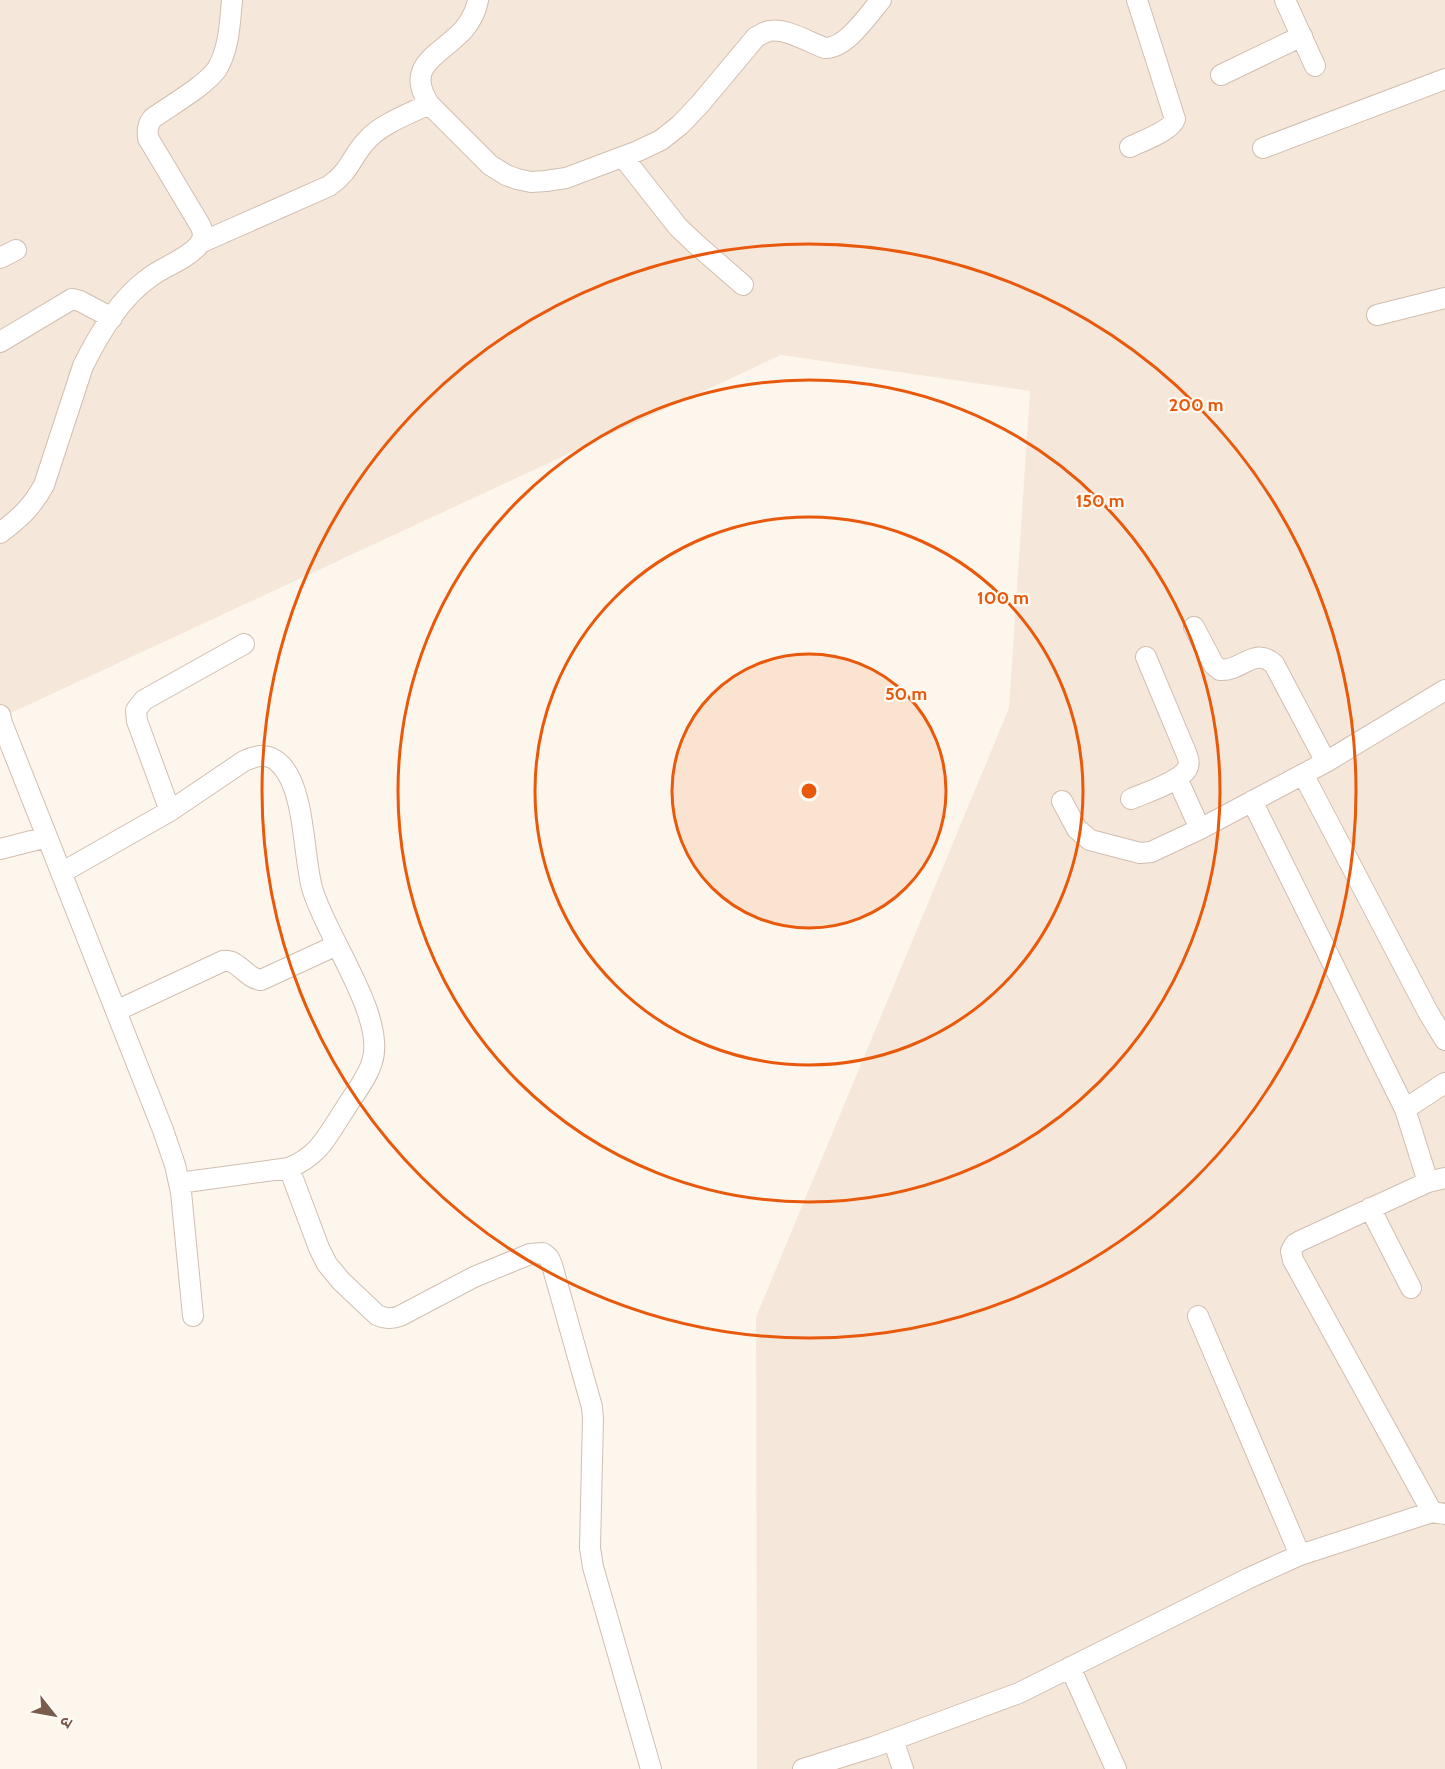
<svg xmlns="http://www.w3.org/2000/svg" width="1445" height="1769" font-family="Cabin,'Noto Sans Devanagari',sans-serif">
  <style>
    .residential { fill: #f5e8da }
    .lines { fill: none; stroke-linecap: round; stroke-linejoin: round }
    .minor-casing { stroke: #d1beb0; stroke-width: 22 }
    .minor { stroke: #fff; stroke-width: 20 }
    .ring { fill: none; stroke: #e8590c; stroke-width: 3 }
    .centre { fill: #e8590c; stroke: #fffaf3; stroke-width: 3 }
    .ring-label { font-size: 18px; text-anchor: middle; font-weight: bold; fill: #e8590c; stroke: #fffaf3; stroke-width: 4.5; stroke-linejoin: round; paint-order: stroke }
  </style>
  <rect width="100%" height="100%" fill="#fdf6ec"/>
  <path class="residential" d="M0,0h1445v1769h-688l-1,-452 253,-609 21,-317 -249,-36 -781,363z"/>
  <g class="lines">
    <g class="minor-casing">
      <path id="minor" d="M478,0c-2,13 -11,28 -21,36 -23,22 -51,32 -28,68l61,61 16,10 11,4 14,3 15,-1 20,-3 72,-27 23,-11 19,-15 20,-21 56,-67c4,-2 9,-5 13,-6 18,-3 39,11 56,17 21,1 43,-33 56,-48
        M1285,0l30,66
        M1221,75l81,-39
        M1130,147c12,-6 41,-16 45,-28l-38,-119
        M1263,148l182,-69
        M623,157l55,70 18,17 47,41
        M200,243l129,-57c22,-15 22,-30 39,-47 15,-16 41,-25 61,-35
        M0,258l16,-8
        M1377,315l68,-17
        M0,342l72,-43 8,2 32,17
        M0,533c20,-15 32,-26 44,-48l39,-119c16,-32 37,-68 67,-89 15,-11 35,-17 48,-31 6,-7 6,-13 2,-21l-52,-87c-1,-9 0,-14 5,-20 18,-13 52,-32 64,-49 12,-19 13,-47 15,-69
        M1194,627l20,38 6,5c21,2 34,-24 54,-6l52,98
        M0,715l2,8 161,407 12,35 6,27 12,124
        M1303,774l125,238 17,28
        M1177,778l23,51
        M1131,799c14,-6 48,-17 56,-30 3,-5 2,-9 0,-14l-41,-98
        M1062,801l15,28 13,11 50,13 11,-1 49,-23 126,-67 119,-72
        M1252,801l153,308 23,73
        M170,811l-33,-90 -1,-11 8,-10 100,-56
        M0,849l47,-12
        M61,873l109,-62 74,-50c14,-6 25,-9 37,4 24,25 22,89 31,123 13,47 75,129 60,174 -5,17 -18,32 -27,47 -18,27 -25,46 -56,59l-110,15
        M116,1011l107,-50c16,-2 22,17 38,19l76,-35
        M1405,1109l40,-26
        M289,1168l30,80 8,16 14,17 36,34c9,4 15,4 23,1l74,-39 56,-23 13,-1 6,5 3,7 40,142 1,12 -3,129 3,19 58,202
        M1370,1208l41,80
        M1198,1316l102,239
        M1432,1512l-139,-252 -2,-9 4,-7 5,-3 128,-59 17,-4
        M1070,1667l46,102
        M893,1740l10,29
        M803,1769l70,-22 146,-54 230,-115 51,-23 132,-43 13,2"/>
    </g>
    <use href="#minor" class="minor"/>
  </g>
  <circle cx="809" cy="791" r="137" fill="#e8590c" fill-opacity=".12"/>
  <g class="ring">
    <circle cx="809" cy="791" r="137"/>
    <circle cx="809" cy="791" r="274"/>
    <circle cx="809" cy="791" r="411"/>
    <circle cx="809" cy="791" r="547"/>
  </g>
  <circle cx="809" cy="791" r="9" class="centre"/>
  <g class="ring-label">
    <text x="1196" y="411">200 m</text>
    <text x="1100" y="507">150 m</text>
    <text x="1003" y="604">100 m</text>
    <text x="906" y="700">50 m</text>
  </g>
  <g transform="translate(54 1715) rotate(121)" stroke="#fffaf3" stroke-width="4.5" paint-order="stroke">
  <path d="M0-4.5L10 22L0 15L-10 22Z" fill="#7a5c4d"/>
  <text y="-9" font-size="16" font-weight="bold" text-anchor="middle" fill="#7a5c4d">उ</text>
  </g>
</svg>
